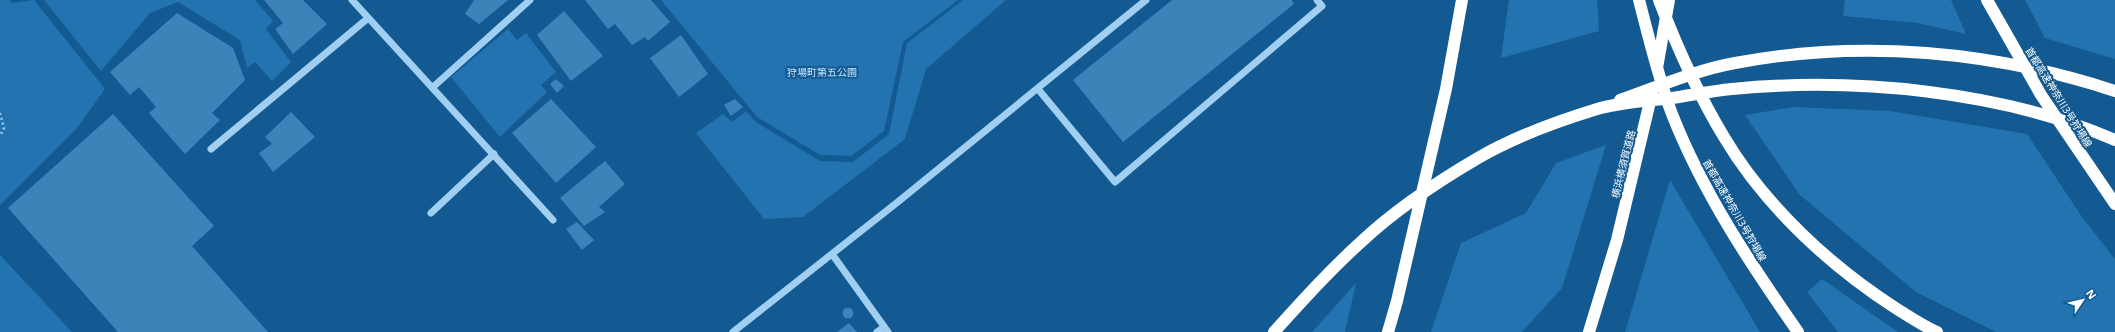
<svg xmlns="http://www.w3.org/2000/svg" width="2115" height="332" font-family="'Noto Sans','Noto Sans JP',sans-serif">
  <style>
    .green { fill: #2273af }
    .building { fill: #3c83ba }
    .lines { fill: none; stroke-linecap: round; stroke-linejoin: round }
    .path { stroke: #a0cff2; stroke-width: 2.5; stroke-dasharray: 2 3; stroke-linecap: butt }
    .minor { stroke: #a0cff2; stroke-width: 7 }
    .highway { stroke: #fff; stroke-width: 12 }
    .labels { text-anchor: middle; stroke-width: 4; stroke-linejoin: round; paint-order: stroke }
    .park-label { font-size: 10px; fill: #c7e6fd; stroke: #135a92 }
    .street-label { font-size: 10px; fill: #fff; stroke: #135a92 }
  </style>
  <rect width="100%" height="100%" fill="#135a92"/>
  <path class="green" d="M0,0h9l3,3 22,-3 71,89 -28,39 -77,77z
    M44,0h211l18,21 -7,8 25,33 -19,19 -17,-19 -8,6 -7,-28 -62,-38 -28,11 -49,58z
    M661,0h297l-55,42 -19,89 -33,25 -31,-1 -63,-38z
    M963,0h43l-80,69 -21,70 -102,78 -39,2 -68,-86 27,-19 9,8 14,-11 10,11 64,39 33,1 36,-28 18,-91z
    M1509,0h88l2,31 -98,27z
    M1845,0h106l15,34 -49,-11 -74,-7z
    M2025,0h90v59l-70,-21z
    M508,29l9,11 9,-7 30,39 -15,13 6,7 -47,45 -49,-60z
    M1794,107l96,4 137,23 55,83 33,42v73h-119l-80,-40 -116,-97 -55,-80z
    M1606,145l-44,143 -40,44h-91l30,-89 65,-30 30,-50z
    M1670,180l90,152h-135z
    M0,255l72,77h-72z
    M1822,279l76,53h-60l-31,-40z
    M1356,283l-11,49h-33z"/>
  <path class="building" d="M264,0h39l24,24 -34,30 -18,-25 8,-6z
    M474,0h34l-29,24 -14,-10z
    M585,0h66l19,22 -22,19 -3,-4 -13,8 -17,-21 -7,5z
    M1172,0h120l2,4 -171,138 -50,-62z
    M564,11l39,45 -32,25 -34,-46z
    M177,13l56,35 12,32 -33,33 8,7 -35,34 -36,-41 7,-6 -17,-20 -9,8 -20,-23z
    M681,35l27,39 -29,23 -29,-39z
    M556,79l8,7 -7,7 -7,-9z
    M551,99l45,48 -40,36 -44,-50z
    M735,99l8,8 -12,9 -7,-11z
    M291,112l24,25 -42,35 -14,-19 13,-9 -7,-7z
    M113,114l101,112 -22,20 76,86h-150l-110,-124z
    M605,161l20,23 -26,23 6,5 -21,14 -24,-28z
    M577,222l17,18 -12,10 -16,-21z
    M842.5 313a5.5 5.5 0 1 1 11 0a5.5 5.5 0 1 1-11 0Z
    M849,323l8,9h-20z"/>
  <g class="lines">
    <path class="path" d="M0,113l4,15 -4,8"/>
    <path class="minor" d="M352,0l201,220
      M433,87l97,-87
      M1038,89l77,93 207,-176 -5,-6
      M211,149l156,-130
      M431,213l63,-59
      M832,254l56,78
      M733,332l166,-131 247,-201
      M877,332l7,-5"/>
    <path class="highway" d="M1639,0c10,38 19,77 33,114 31,79 78,149 126,218
      M1659,0c18,47 39,94 65,137 41,69 106,129 173,172 13,8 26,17 40,23
      M1987,0l54,95 74,109
      M1657,68l12,-68
      M1620,100c37,-13 76,-30 115,-37 126,-24 258,-12 380,28
      M1274,332c28,-31 56,-62 87,-90 35,-33 76,-60 117,-84 36,-21 77,-36 116,-48 24,-8 53,-9 78,-12 20,-3 40,-7 60,-9 122,-12 270,2 383,51
      M1388,332l9,-31 49,-212 16,-89
      M1589,332l28,-92 35,-147"/>
  </g>
  <g class="labels">
    <g class="park-label">
      <text x="822" y="76">狩場町第五公園</text>
    </g>
    <g class="street-label">
      <text transform="translate(2059 97) rotate(58)" y="4">首都高速神奈川3号狩場線</text>
      <text transform="translate(1623 164) rotate(-76)" y="4">横浜横須賀道路</text>
      <text transform="translate(1735 210) rotate(60)" y="4">首都高速神奈川3号狩場線</text>
    </g>
  </g>
  <g transform="translate(2083 300) rotate(55)" stroke="#135a92" stroke-width="3" paint-order="stroke">
  <path d="M0-3L7 15L0 10L-7 15Z" fill="#ffffff"/>
  <text y="-6" font-size="11" font-weight="bold" text-anchor="middle" fill="#ffffff">N</text>
  </g>
</svg>
